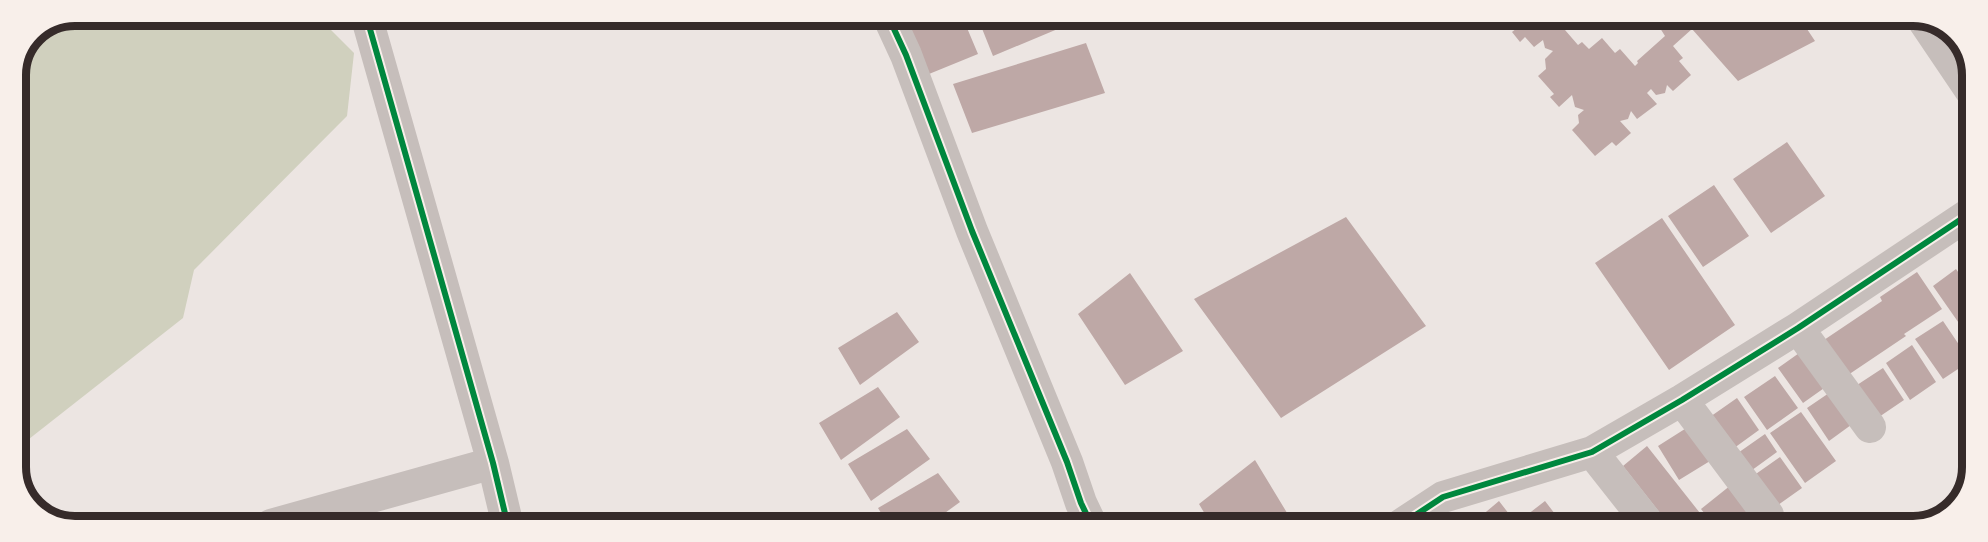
<svg xmlns="http://www.w3.org/2000/svg" width="1988" height="542" font-family="'Golos Text',sans-serif">
  <style>
    .green { fill: #d0d0be }
    .building { fill: #bea8a6 }
    .lines { fill: none; stroke-linecap: round; stroke-linejoin: round }
    .minor { stroke: #c6bebb; stroke-width: 32 }
    .cycleway-casing { stroke: #f8efea; stroke-width: 10 }
    .cycleway { stroke: #00873e; stroke-width: 6 }
    .rim { fill: none; stroke: #362b2a; stroke-width: 8 }
  </style>
  <rect width="100%" height="100%" fill="#ece5e2"/>
  <path class="green" d="M75,15h241l38,38 -7,63 -153,154 -11,48 -168,132v-376l18,-42z"/>
  <path class="building" d="M936,16h26l16,38 -49,20 -19,-47z
    M977,16h93l2,7 -79,33z
    M1515,17h54l5,5 -9,8 13,15 4,-3 7,7 13,-11 13,15 5,-4 15,17 3,-3 -1,-2 28,-25 -12,-19h146l16,24 -77,40 -46,-52 -19,17 10,12 -4,3 12,14 -18,16 -6,-6 -2,8 -9,2 -5,-6 -4,4 10,11 -20,15 -6,-8 -3,8 -8,2 11,12 -15,13 -4,-4 -17,14 -23,-26 7,-7 -1,-8 6,-5 -9,-3 -3,-12 -13,12 -9,-10 4,-3 -16,-18 8,-7 -1,-10 8,-8 -8,-3 -2,-8 -9,7 -9,-10 -5,5 -8,-10 5,-4 -7,-8z
    M1086,43l19,50 -133,40 -19,-49z
    M1787,142l38,54 -54,37 -38,-54z
    M1714,185l35,51 -46,31 -35,-51z
    M1346,217l80,109 -145,92 -87,-119z
    M1662,218l73,107 -66,45 -74,-107z
    M1972,234v31l-14,-20z
    M1956,269l16,23v31l-9,6 -30,-43z
    M1917,272l25,37 -38,25 2,2 -58,39 -24,-35 58,-39 -2,-4z
    M1130,273l53,78 -58,34 -47,-71z
    M897,312l22,30 -59,43 -22,-37z
    M1943,321l27,40 -27,18 -28,-40z
    M1912,345l24,37 -26,18 -24,-37z
    M1802,351l25,35 -24,17 -25,-35z
    M1883,368l21,32 -28,19 -22,-32z
    M1775,376l23,32 -31,22 -23,-33z
    M878,387l22,30 -59,43 -22,-37z
    M1829,393l22,32 -22,16 -22,-33z
    M1737,398l22,32 -29,21 -23,-32z
    M1801,412l35,49 -31,22 -35,-50z
    M1688,427l22,34 -31,19 -21,-34z
    M907,429l23,30 -59,42 -23,-37z
    M1765,434l12,18 -29,21 -13,-18z
    M1647,446l64,81h-40l-48,-61z
    M1780,457l22,31 -27,19 -22,-31z
    M1255,460l40,66h-83l-13,-22z
    M938,473l22,29 -33,24h-38l-11,-18z
    M1731,485l20,25 -22,17h-14l-14,-18z
    M1499,501l17,22 -4,4h-44z
    M1545,501l20,26h-35l-7,-9z
    M1616,514l10,13h-26z
    M966,515l8,11h-26z"/>
  <g class="lines">
    <path class="minor" d="M366,15l127,448 15,63
      M888,16l18,39 66,176 95,231 14,41 11,23
      M1921,17l52,77
      M1798,328l72,99
      M1682,400l86,115
      M1592,452l59,75
      M271,525l222,-62
      M1399,526l44,-29 149,-45 90,-52 116,-72 174,-116"/>
    <g class="cycleway-casing">
      <path id="cycleway" d="M366,15l127,448 15,63
        M888,16l18,39 66,176 95,231 14,41 11,23
        M1399,526l44,-29 149,-45 90,-52 116,-72 174,-116"/>
    </g>
    <use href="#cycleway" class="cycleway"/>
  </g>
  <path d="M0 0H1988V542H0ZM75 26H1913A49 49 0 0 1 1962 75V467A49 49 0 0 1 1913 516H75A49 49 0 0 1 26 467V75A49 49 0 0 1 75 26Z" fill="#f8efea" fill-rule="evenodd"/>
  <path class="rim" d="M75 26H1913A49 49 0 0 1 1962 75V467A49 49 0 0 1 1913 516H75A49 49 0 0 1 26 467V75A49 49 0 0 1 75 26Z"/>
</svg>
